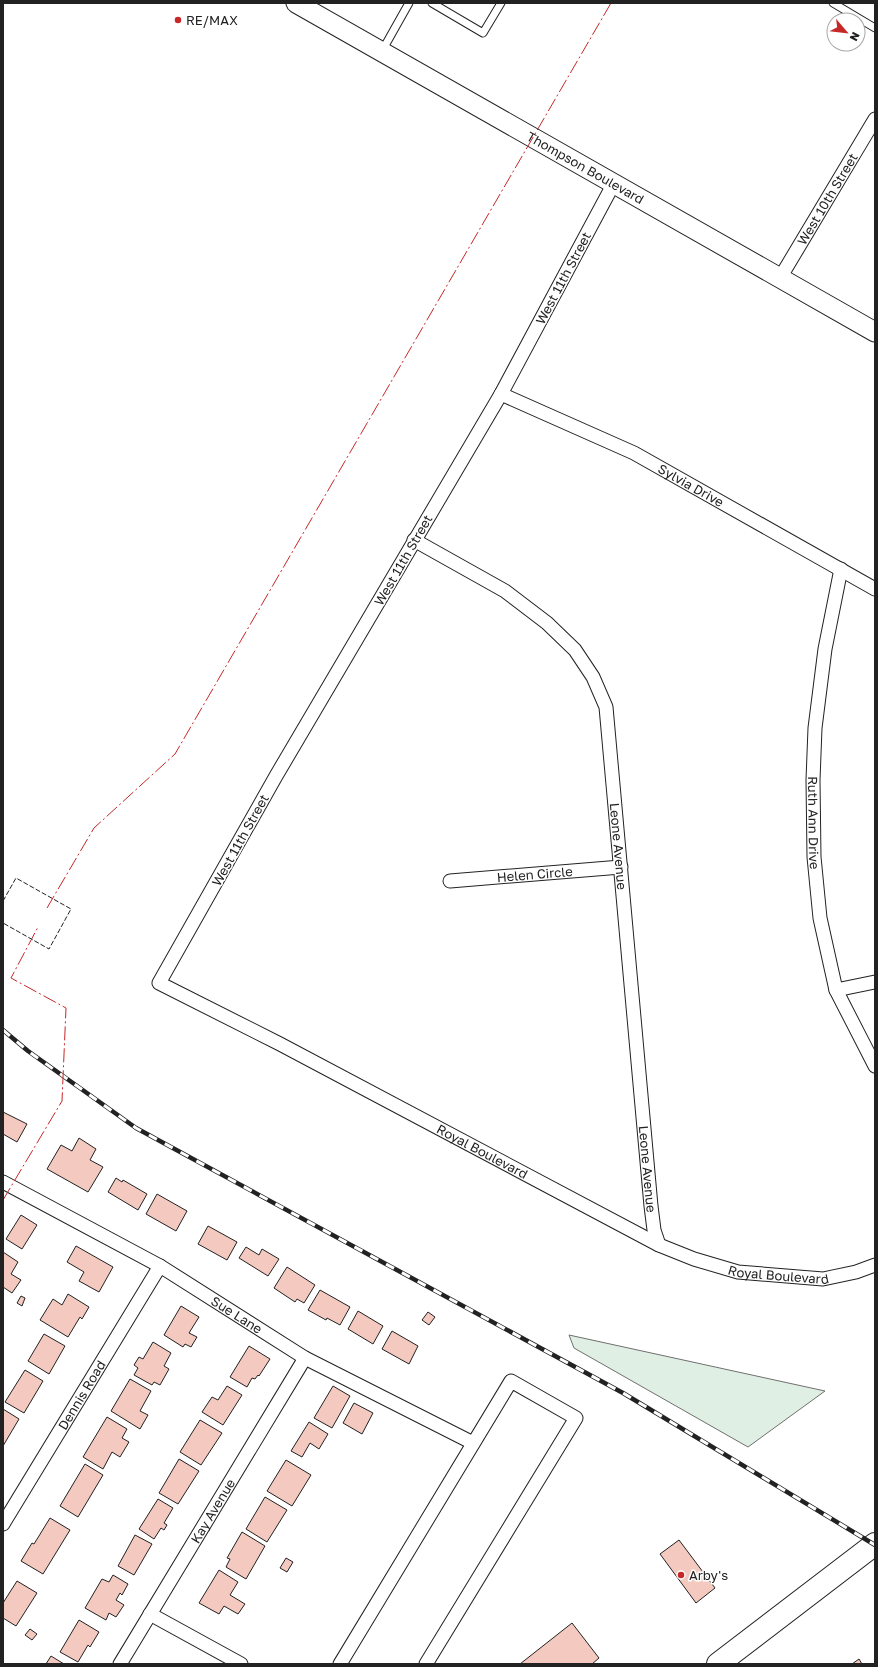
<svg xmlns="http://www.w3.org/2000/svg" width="878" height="1667" font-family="'Golos Text',sans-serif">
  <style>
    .green { fill: #e0efe3; stroke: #6f6f6f }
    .building { fill: #f3c9c0; stroke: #222 }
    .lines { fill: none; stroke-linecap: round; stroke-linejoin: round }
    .lane-casing { stroke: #222; stroke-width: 9 }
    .street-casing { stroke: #222; stroke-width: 15 }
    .secondary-casing { stroke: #222; stroke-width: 21 }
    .highway-casing { stroke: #222; stroke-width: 24 }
    .lane { stroke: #fff; stroke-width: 7 }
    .street { stroke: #fff; stroke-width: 13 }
    .secondary { stroke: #fff; stroke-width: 19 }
    .highway { stroke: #fff; stroke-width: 22 }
    .rail-casing { stroke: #222; stroke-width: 4.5 }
    .rail { stroke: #fff; stroke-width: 3; stroke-dasharray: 9; stroke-linecap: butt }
    .fence { stroke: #222; stroke-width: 1; stroke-dasharray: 5 2; stroke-linecap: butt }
    .power { stroke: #c62828; stroke-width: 1; stroke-dasharray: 14 3 2 3; stroke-linecap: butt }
    .poi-dot { fill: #c62828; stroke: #fff; stroke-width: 1.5 }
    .labels { text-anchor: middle; stroke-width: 3; stroke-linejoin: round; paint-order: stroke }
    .poi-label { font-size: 13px; fill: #222; stroke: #fff; text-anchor: start }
    .street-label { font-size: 13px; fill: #222; stroke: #fff }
  </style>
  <rect width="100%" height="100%" fill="#fff"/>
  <path class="green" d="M569,1335l256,56 -77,56 -174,-99z"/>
  <path class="building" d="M3,1112l24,12 -10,18 -14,-8z
    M79,1138l17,11 -6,11 13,7 -15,25 -41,-23 14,-24 11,6z
    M116,1178l6,4 1,-2 24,14 -9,16 -30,-18z
    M157,1194l30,17 -11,20 -30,-17z
    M21,1215l16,10 -15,24 -16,-10z
    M208,1226l29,16 -10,18 -29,-16z
    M76,1246l37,21 -14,25 -20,-11 5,-9 -17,-10z
    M246,1247l13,8 3,-6 17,10 -11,17 -29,-18z
    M3,1252l15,10 -7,12 10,6 -9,13 -9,-6z
    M287,1267l28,18 -11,18 -7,-4 -2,3 -21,-14z
    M320,1290l30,17 -10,18 -13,-7 -1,2 -18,-10z
    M68,1294l21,13 -7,12 -2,-2 -12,20 -28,-17 13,-21 9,6z
    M21,1296l4,2 -3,8 -5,-3z
    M181,1306l18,11 -10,16 8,4 -6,10 -6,-3 -2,3 -19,-12z
    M358,1311l25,15 -10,18 -25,-15z
    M428,1312l7,5 -6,8 -7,-5z
    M392,1331l26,15 -9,18 -27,-15z
    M44,1334l21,12 -16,28 -21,-13z
    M153,1342l18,11 -7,13 5,3 -9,16 -6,-3 -2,3 -18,-10 4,-7 -4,-3 5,-8 4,2z
    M249,1346l21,13 -11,17 -1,-1 -3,4 -3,-1 -5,9 -17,-10z
    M25,1370l18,11 -19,32 -19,-11z
    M130,1379l21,12 -11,20 8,4 -8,14 -29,-18z
    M227,1386l15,9 -19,30 -21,-13 10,-15 6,3z
    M333,1386l17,10 -18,32 -18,-10z
    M354,1403l19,10 -11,21 -19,-11z
    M3,1409l16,10 -16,27z
    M107,1417l20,12 -5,9 7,4 -9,15 -8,-5 -9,17 -20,-12z
    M200,1420l22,13 -21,32 -21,-13z
    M309,1422l19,12 -9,15 -9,-6 -8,14 -11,-6z
    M179,1459l20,12 -21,33 -19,-11z
    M286,1460l25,15 -19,31 -25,-15z
    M85,1464l18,11 -25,42 -18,-11z
    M265,1497l22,13 -20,32 -21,-13z
    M158,1499l15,9 -9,15 3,2 -3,5 -3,-2 -7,11 -15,-10z
    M50,1518l20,12 -27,44 -22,-13 11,-18 2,1z
    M242,1532l23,14 -19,33 -20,-12 4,-8 -3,-1z
    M135,1535l17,9 -18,31 -16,-9z
    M679,1540l36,48 -19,15 -36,-49z
    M286,1558l7,4 -6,10 -7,-4z
    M219,1570l19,12 -8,13 15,9 -7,10 -14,-8 -5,8 -20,-11z
    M113,1575l15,9 -6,11 -2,-2 -4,7 8,5 -8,12 -7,-4 -3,7 -21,-12 17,-29 7,3z
    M17,1581l20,12 -21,33 -13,-8v-15z
    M79,1620l20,12 -9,15 -2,-2 -10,17 -18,-10z
    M572,1623l27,35 -7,6h-72z
    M30,1629l7,5 -5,6 -7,-5z
    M51,1656l13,8h-18z
    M859,1659l3,5h-10z"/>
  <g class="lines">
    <g class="lane-casing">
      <path id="lane" d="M432,3l51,30 18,-30
        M833,3l42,25
        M382,51l27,-48"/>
    </g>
    <g class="street-casing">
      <g id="street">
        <path id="s1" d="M614,183l-113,211 -225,382 -117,207 121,61 379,201 35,14 44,13 85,7 33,-7 19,-7"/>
        <path id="s2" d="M780,278l95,-159"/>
        <path id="s3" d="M501,394l133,59 241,136"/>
        <path id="s4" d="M414,540l91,51 42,32 28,27 18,27 13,30 45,499 3,24 5,15"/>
        <path id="s5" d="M841,569l-16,80 -10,79 -2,52 1,77 6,61 16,72 39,76"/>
        <path id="s6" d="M450,881l171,-14"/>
        <path d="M836,990l39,-8"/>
        <path id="s7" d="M3,1182l157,84 145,92 168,85"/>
        <path id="s8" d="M3,1524l157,-258"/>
        <path d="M150,1614l91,50"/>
        <path id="s9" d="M120,1664l185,-306"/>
        <path d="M340,1664l171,-283 65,37 -150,246"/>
      </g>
    </g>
    <g class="secondary-casing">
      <g id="secondary">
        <path id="s10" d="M296,3l579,329"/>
      </g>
    </g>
    <g class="highway-casing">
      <path id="highway" d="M718,1664l157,-120"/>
    </g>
    <use href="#lane" class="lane"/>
    <use href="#street" class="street"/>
    <use href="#secondary" class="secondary"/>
    <use href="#highway" class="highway"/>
    <g class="rail-casing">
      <path id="rail" d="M3,1030l25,21 108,77 487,265 252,152"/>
    </g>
    <use href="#rail" class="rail"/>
    <path class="fence" d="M3,901l13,-23 55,31 -22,40 -46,-26"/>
    <path class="power" d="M47,908l47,-80 81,-74 436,-751
      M3,1200l59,-99 4,-93 -55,-30 27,-51"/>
  </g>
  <g class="poi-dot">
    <circle cx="178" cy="20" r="4"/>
    <circle cx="681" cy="1575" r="4"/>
  </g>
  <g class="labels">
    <g class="poi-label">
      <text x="186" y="25">RE/MAX</text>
      <text x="689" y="1580">Arby's</text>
    </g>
    <g class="street-label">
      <text dy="5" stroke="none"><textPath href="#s10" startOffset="333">Thompson Boulevard</textPath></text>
      <text dy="5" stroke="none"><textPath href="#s2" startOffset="92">West 10th Street</textPath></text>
      <text transform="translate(563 278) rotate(-62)" y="5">West 11th Street</text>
      <text dy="5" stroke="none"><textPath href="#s3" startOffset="211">Sylvia Drive</textPath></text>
      <text transform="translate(403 560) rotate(-60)" y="5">West 11th Street</text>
      <text dy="5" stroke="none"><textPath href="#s5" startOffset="256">Ruth Ann Drive</textPath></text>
      <text transform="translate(240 840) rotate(-61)" y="5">West 11th Street</text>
      <text dy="5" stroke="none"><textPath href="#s4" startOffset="401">Leone Avenue</textPath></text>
      <text dy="5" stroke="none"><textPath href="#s6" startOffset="85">Helen Circle</textPath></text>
      <text dy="5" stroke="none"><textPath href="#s1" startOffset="1285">Royal Boulevard</textPath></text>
      <text dy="5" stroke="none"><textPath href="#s4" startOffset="725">Leone Avenue</textPath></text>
      <text dy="5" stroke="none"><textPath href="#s1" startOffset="1609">Royal Boulevard</textPath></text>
      <text dy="5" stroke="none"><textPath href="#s7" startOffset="269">Sue Lane</textPath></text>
      <text dy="5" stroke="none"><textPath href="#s8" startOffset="151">Dennis Road</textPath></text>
      <text dy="5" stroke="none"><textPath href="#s9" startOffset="179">Kay Avenue</textPath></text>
    </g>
  </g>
  <rect width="878" height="1667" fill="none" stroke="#222222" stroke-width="8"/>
  <g transform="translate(846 32) rotate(118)"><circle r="19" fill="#ffffff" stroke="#a7a7a7"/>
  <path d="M0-3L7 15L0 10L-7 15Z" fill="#c62828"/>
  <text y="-6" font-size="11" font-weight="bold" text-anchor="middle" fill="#222222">N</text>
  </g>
</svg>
